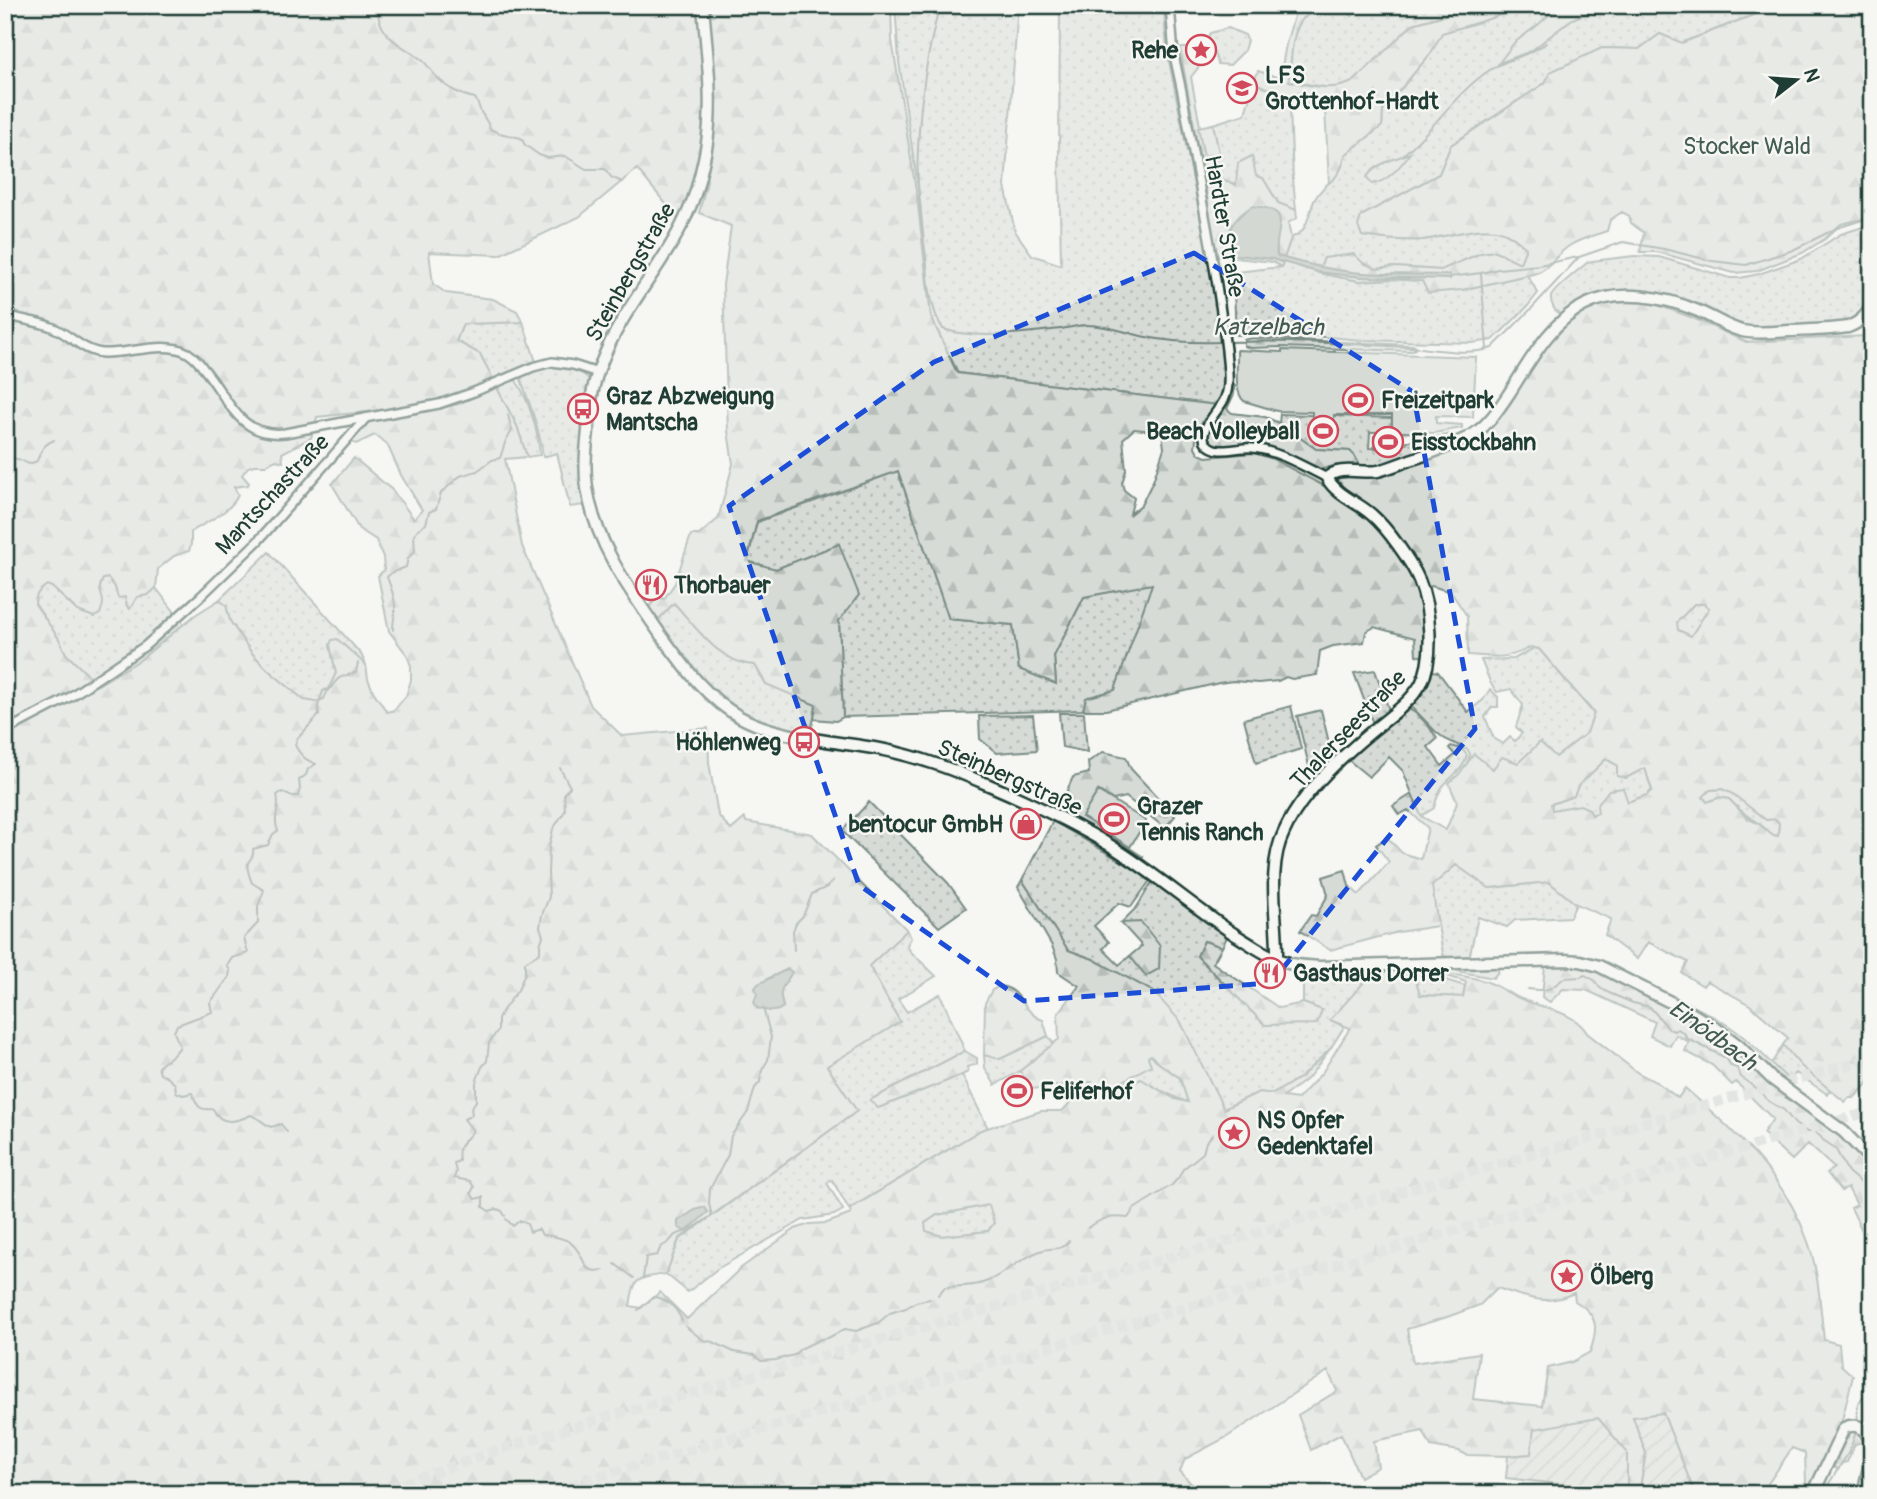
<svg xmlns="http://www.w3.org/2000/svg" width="1877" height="1499" font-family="Pangolin,sans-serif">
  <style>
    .grass { fill: url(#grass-dots); stroke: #7a8c85; stroke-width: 2 }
    .forest { fill: url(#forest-firs); stroke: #7a8c85; stroke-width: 2; fill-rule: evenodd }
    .park { fill: #d6dbd6; stroke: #7a8c85; stroke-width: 2 }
    .garden { fill: url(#garden-furrows); stroke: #7a8c85; stroke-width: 2 }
    .water { fill: #aab3ae; stroke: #72847d; stroke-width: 2 }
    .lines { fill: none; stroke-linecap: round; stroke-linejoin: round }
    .stream { stroke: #72847d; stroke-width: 2 }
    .highway-tunnel { stroke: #cbd1cc; stroke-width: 10; stroke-dasharray: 10 5; stroke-linecap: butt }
    .minor-casing { stroke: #1f3d34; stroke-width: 12 }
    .major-casing { stroke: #1f3d34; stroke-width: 15 }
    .minor { stroke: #f6f6f2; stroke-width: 7 }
    .major { stroke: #f6f6f2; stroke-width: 10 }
    .marked { fill: none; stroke: #1d4ed8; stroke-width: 5; stroke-dasharray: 14 9; stroke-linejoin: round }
    .labels { text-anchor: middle; stroke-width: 5; stroke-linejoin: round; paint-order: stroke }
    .poi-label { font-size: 23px; font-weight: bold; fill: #1f3d34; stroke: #f6f6f2; text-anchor: start }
    .park-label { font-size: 23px; fill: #445d54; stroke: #f6f6f2 }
    .street-label { font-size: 23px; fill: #1f3d34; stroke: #f6f6f2 }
    .water-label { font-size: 24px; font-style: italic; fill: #425a52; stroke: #f6f6f2 }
  </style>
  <defs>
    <pattern id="grass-dots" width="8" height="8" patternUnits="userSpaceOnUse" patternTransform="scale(1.75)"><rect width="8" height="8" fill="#d6dbd6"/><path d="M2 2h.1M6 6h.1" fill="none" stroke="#b7bdb8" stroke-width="1.8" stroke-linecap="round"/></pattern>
    <pattern id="forest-firs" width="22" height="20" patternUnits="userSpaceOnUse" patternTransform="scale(1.75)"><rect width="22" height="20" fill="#d6dbd6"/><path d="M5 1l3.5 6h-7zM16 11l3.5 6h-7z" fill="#b7bdb8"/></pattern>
    <pattern id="garden-furrows" width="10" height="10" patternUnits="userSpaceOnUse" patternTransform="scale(1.75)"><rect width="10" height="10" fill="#d6dbd6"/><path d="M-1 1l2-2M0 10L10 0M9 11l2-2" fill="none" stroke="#b7bdb8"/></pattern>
  </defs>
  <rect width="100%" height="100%" fill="#f6f6f2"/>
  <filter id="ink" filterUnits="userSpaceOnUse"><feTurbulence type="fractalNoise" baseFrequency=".0143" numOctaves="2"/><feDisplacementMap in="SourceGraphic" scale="14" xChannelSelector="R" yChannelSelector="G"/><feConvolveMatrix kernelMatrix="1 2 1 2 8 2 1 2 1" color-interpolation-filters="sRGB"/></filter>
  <g filter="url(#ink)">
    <path class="grass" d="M895,5h123l-13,181 10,45 17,24 29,10 -2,-111 1,-149h104l1,24 4,32 46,227 10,96 -8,21 -259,-32 -27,-56 -11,-116 -21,-139z
      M1331,5h9l12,11 10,-11h119l-68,19 -50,50 -9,7 -9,5 -15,2 -41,-7c2,-23 1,-68 32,-73 4,0 12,2 16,2z
      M1522,5h38l-20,19 -26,19 -14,20 31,-12 41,-32 34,-14h173l-98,38 -21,-9 -21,15 -37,-1 -57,35 -94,62 -12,29 -78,42 1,20c19,3 40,5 60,4 22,-2 61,-17 82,-8 8,3 15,10 22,16l-6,15 -25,-12 -14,2 -40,17 -47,-3 -17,2 -14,-6 -39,-5 -5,15 40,8 31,-2 32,2 40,9 65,-15 11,18 -11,14 -34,33 -21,3 -110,-3 -81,-7 -45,2 -2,-45 3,-18 44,-5 10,-29c3,-2 7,-3 10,-6 7,-7 9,-22 13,-31 9,-20 27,-20 31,-46l37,-29 1,-16 48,-57 11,-21c27,-7 55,-14 80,-27z
      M1228,28l17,7 2,5 -3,11 -14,14 -12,-1 -1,-3 -9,-24 2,-4z
      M1254,82l12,6 11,1 8,9 7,2 -2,8 3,71 3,31 -18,-7 -15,-25 -26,7 -25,-10 7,-22 -6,-29 32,-10z
      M1872,224v75l-16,19 -13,6 -95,4 -85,-32 -44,-5 -25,5 -18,9 -15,10c-5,-2 -11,-11 -10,-18 1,-7 30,-29 37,-35l4,-1 42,-5 25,1 71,21h10l19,-4 42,-15 40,-25z
      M523,322l13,40 -43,17 -13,-25 -24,-13 7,-17z
      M548,365c15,-1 29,3 41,14 1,8 -1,9 -3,17 -4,10 -4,20 -1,30l6,94 -2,1 -5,-16 -14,2 -13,-54 -14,4c-3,-27 -13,-52 -22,-77 3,-10 17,-12 27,-15z
      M515,379c14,20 23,52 25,76l-13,2 -10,-31 -21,-40z
      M1280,414l112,4 -1,14h-21l-1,16 33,1 1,-5h3l1,-3h23v-3l20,-4 5,2 -1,3 -77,29 -22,1 3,-7 -8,-11 -34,-2 -37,-26z
      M898,471l51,148 64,6 6,44 37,14 -2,-27 30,-59 69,-14 -38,107 -29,8 -3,12 -240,7 -4,-96v-77l-63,25 -29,-7 10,-40z
      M269,552l92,102 5,11 -29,-26 -7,6 6,28 -12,26 -8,3 -12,-2 -37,-31 -16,-17 -21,-31 -4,-16 -7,-5z
      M108,578l7,9 3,10h7l2,9 6,-1 4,-9 11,-1 8,-7 28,36 -44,36 -42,25 -32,-31 -7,-15 -24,-35c0,-9 4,-14 12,-19l5,2 25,24 17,6 9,-14c-3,-9 -5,-15 0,-24z
      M674,603c23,24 44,60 81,62l11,19 51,21 -6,26c-8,-1 -14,0 -21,-1 -10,-1 -23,-5 -32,-8 -43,-15 -78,-67 -104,-103h5z
      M1694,604h10l6,4 -19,28 -14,-6v-8z
      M1534,648l5,1 55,65 -7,19 -31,24 -38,6 -25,6 -19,-14 -7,9 3,-10 -2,-4 -23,-11 -9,-7 -26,-27 18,-35 10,2 30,40 15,-12 7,-11 8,8v10h-6l-7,10 9,22 9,5 7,-7 5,4 7,-8 -6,-6 7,-22 -12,-16 -14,3 -6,-8 -10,-24 33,-1z
      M1375,670l15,43 -16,13 -20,-53z
      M1291,706l10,43 -45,14 -12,-44z
      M1406,707c12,6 25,20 31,32l-9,8 14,19 13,-11 -6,-7 2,-2 11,3 5,6c-3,15 -15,20 -24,31 -5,6 -7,14 -9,22l-13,8 -18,-45 -14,-14 -20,20 -23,-19z
      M1321,710l12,49 -22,9 -2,-2 -12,-50z
      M1059,713h25l3,39 -25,-5z
      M1033,715l4,35 -40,3 -17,-14 -1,-23z
      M1606,759l11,6v11l9,2 19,-10 7,23 -5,4 -56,20 -39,-5 -1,-6 23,-8 4,-10z
      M1722,789l12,5 32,26 9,-1 4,4 -1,14c-9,-3 -13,-10 -20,-14 -12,-7 -19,-14 -29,-24l-22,3 -4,-6 7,-6z
      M869,802l79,81 18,25 -27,19 -97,-96z
      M1053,821l96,57v4l-18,25 -12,-4 -25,23 15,16 -6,7 16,16 11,-9 16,20 -5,-53h-20l16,-16 15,-25h3l72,55 -5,10 -18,-6 -7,15 68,69 57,-15 -19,-7v-32l72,-1 -44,50 13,7 -14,22 -29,28 -28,17 -14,-2 -36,17 -43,-88 -87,-62 -25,-9 -46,-70z
      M1456,865l34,23 59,-6 27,22 -6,13 -55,3 -8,7 -29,-10 -9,42h-25l-13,-73z
      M907,930l4,8 -4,7 3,6 26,25 -38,23 9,13 33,-18 25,57 -95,49 8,8 84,-33 26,53 -7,2 -132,79 -17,-29 -5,3 16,27 -9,5 -31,5 -86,49 -29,23 -22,-18 13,-34 178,-129 -30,-45 73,-44 -31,-56z
      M1498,967v5l-5,6 -52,-10z
      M1414,973l14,5 8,-1 29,9 -2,11 -44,-2z
      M1048,1036l6,8 -34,27 -25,14 -10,-17 -1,-13 16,4z
      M1783,1045l47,45 -3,4 -31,-21 -7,7 -18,-16z
      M1151,1055l5,6 24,17 8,24c-9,-2 -17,-8 -26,-11 -13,-4 -28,-2 -40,-10l28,-16 -2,-8z
      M990,1204l4,19 -6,8 -46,5 -17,-5v-8l12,-8z"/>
    <path class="forest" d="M5,5h695c3,49 11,100 1,148 -4,24 -12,46 -21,68l-43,-52 -58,48 -80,38 -70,-3 4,32 13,9 47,6 24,12 6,11 -60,2 -7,17 24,13 13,25 -38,18 -59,12 -79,8 -6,21 -29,15 1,9 -7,-2 -10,5h-12l-6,2 -6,8 7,8 -1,2 -14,2 4,8c-7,17 -32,27 -47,37v12l-2,7 -15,5 -16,13 -2,19 -8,7 -11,2 -7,12 -3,-3 -2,-9 -7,1 -3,-11 -7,-9 -5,1c-7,12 0,14 0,24 0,4 -2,7 -3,11l-6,3 -16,-6 -26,-24 -5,-2c-8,5 -12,10 -12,19l24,35 7,15 32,31 42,-25 55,-45 24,-15 7,5 4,16 21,31 16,17 37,31 12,2 8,-3 12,-26 -6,-28 2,-5 5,-1 29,26 2,14 5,12 14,21 7,-2 12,-14 5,-16v-14l-4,-11 -18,-24 -11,-55 6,-6 -1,-13 -7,-17 -17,-11 -27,-45 22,-26 38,32 22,29 8,-9 -21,-35 -14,-31 -12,-9 -19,9 -5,-2 2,-7 22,-18 35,-3 49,-10 37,-18 21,40 10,31 -22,2 17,87 69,160 31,30 86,-8 1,35 9,52 13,15 14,-12 1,4 66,12 95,96 -38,36 31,56 -73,44 30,45 -178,128 -13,35c-29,5 -32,2 -36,32l11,2 19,-16 27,27 54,-51 54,-39 15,-5 17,-1 24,-9 -1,-5 131,-79 60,-19h21l29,-29 -59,7 -12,-18 39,-32 -1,-25 21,-28 -21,-14 -1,-13 -5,-13 -34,-59 4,-7 46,70 25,9 61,33 26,29 44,88 35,-17 14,2 28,-17 29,-28 -21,28 -26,20 15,2 24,-26 28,-45 -20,-8 45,-50h10l11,7 18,-4 6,22 43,2 3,-15 -31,-10c18,3 38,4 55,11 12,5 22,13 34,17 21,9 51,12 63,33l51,40 20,10 20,15 7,-10c49,43 100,88 122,151 12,31 13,68 17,101l15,4 2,21 12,11 -12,48 -17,43 -13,27h-9l4,-11 -1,-30 -13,-5 -31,46h-66l-32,-81 -30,4 13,36 -7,41h-10l-2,-4v-38l-93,-23 -3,25 -23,2 -41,-1 -8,-4 -28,-5 -8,-15 -49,10 4,26 -18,10 -19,-43 -30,16 -13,-35 39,-24 -9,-20 -101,66 -42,22 -5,12 20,23h-1195zM788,969l-8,23 3,15 -29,-5 13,-23zM1151,1055l5,6 24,17 8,24 -13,-3 -34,-20 -12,6 -6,-4 28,-16 -3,-8zM989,1205l5,18 -6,8 -46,5 -16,-5 -1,-8 12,-8zM1497,1288c30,9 47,19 77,5l1,8c24,14 23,28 15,51l-18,10 -24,6 -6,38 -69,-7 6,-46 -66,10 -6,-34 40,-12 33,-12z
      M707,5h184l1,35 25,157 14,120 26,56 260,32c-15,14 -20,21 -22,42l4,7 7,3 48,-4 19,6 51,27 12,-8 45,-4 61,-22 39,-17 12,-11 56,-81 19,-23 23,-14 16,-5 20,-1 28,4 38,14 53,24 120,-6 6,-7v750l-18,19h-5l-4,4 -44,-36 -18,-21 5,-7 -38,-33 -43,-24 -4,5 -21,-13 6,-11 -40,-20 -11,17 -32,-24 6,-16 -35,-15 -27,-22 -60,6 -33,-23 -24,21 6,40 -40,6 -68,18 -30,-19 11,-16 5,1 12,-21 -5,-18 22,-7 4,16 10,9 30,-33 -13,-17 11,-8 15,16 19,6 7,-31 -20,-18 -9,5 -6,-9 19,-12 9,22 25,14 11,-27 -8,-20 10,-9 15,-20 19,15 9,-12 16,6 22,-21 16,15 31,-24 7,-20 -55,-64 -8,-2c-23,13 -38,10 -63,8l-1,-39 -16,-24 -19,-6 -15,4 8,26 1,42 -10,-3 -1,-17 -41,-11 -8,5 -2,10 -31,4 -13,5 -3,24 -25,4 -6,-2 -8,4 -20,2 -25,-2 -14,2 -113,27h-23l3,-12 29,-8 37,-106 -68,13 -30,59 2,28 -37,-15 -6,-44 -64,-6 -51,-148 -141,50 -10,40 29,8 63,-25 20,51 -20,26 4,96 -7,4 -22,-2 2,-14 -50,-21 -11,-19c-36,-2 -58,-37 -81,-62l-15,16h-5l-6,-9 1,-3 9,-10 6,2 11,-16 16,-48h8l19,-16 15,-55 -5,-33 -5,-146 8,-59 -32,-13 8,-32 -2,-10zM1134,429l28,3 2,16 -11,33 -12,24 -11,9 4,-16 -10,-8 -2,-7 4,-13 -3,-31zM1694,604h10l5,4 -18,28 -13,-6 -1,-8zM1606,759l11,6v11l9,2 19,-10 7,22 -5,5 -19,7 -5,-14 -14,2 -12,15 1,8 -6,2 -3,-6 -9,-4 -28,5 -1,-6 23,-8 4,-10zM1722,789l11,5 33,26 10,-1 3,4 -1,13 -6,-1 -14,-12 -10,-4 -19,-20 -9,-2 -13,5 -4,-5 7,-7z
      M1306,5h25l6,5 1,3 -17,-5c-6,3 -15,7 -20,12 -10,14 -10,44 -12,61 21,5 45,11 65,0l59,-57 68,-19h41c-25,13 -53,20 -80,28l-11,20 -48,57 -1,16 -37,29c-2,12 -6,21 -16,28l-4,-75 -40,-10 -2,2 -6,-11 -11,-1 -12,-6 4,-11 22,7 6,-34 10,-35z
      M1560,5h46l-34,14 -41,32 -32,12 15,-20 25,-19z
      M1779,5h93v212l-31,7 -16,15 -23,14 -45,18 -23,2 -77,-21h-17l4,-19 -13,-10 -2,-7 -7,-4 -12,8 -3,11c-12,4 -28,8 -38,15 -15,10 -22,28 -42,29l-65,15 -34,3 -6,-12 -32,-2 -31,2 -41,-8 6,-15 30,-4 9,9 14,6 17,-2 47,3 40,-17 14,-2 25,12 6,-15c-7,-6 -14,-13 -23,-16 -20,-9 -59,6 -81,8 -20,1 -41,-1 -60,-4l-4,-10 3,-10 78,-42 12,-29 94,-62 5,-11 52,-24 37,1 21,-15 22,9z
      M1180,48h8l14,8 -4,12 -7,9 9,49 -2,1 6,29 15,-3 -7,22 24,10 2,-22 14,-7 4,20 7,2 15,25 18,7 1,8 -9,5 3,15 -7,20 -7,-2v-16l-50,14 46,5 10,4 -2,4 -8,-5 -56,-6c-5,-7 -7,-41 -9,-53 -9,-51 -19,-103 -28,-155z
      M1410,153c-9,13 -22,29 -38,31l-5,-7c9,-14 28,-18 43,-24z
      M1250,338l162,7 4,1 -1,3 -4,2 -130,-4 -31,1 -6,-2v-6z
      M1231,385h4l-1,9 -7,15 5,4 33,4 14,6 37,26 34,2 5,5 3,6 -2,4 -19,-1 -18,5 -45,-19 -54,-4 -12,-5c-4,-14 10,-23 16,-35 3,-7 5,-15 7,-22z
      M1103,752l23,5 5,12 44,47 -10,12 -39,-31 -13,3 -14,-9 -16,26 60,40 -1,1c-25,-18 -54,-32 -83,-43l1,-9 13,-29 16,-4 -1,-11z
      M1141,922l19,24 -1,23 -13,7 -16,-20 12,-10 -21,-23z
      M1204,941l18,6 -9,16 66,45 24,-5 19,7 -5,14 -52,1 -68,-69z
      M1545,965h24l30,6 73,35 36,21 140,112 24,26v86l-21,-43 6,-3 -9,-17 -7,3 -14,-18 7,-5 -26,-24 -16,16 -29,-27 10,-14 -37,-37 -4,3 -20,-20 -27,-14 4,-9 -13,-7 -6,11 -20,-10 5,-14 -69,-32 -23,-1 -13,13 -8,-5z
      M1643,984c32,13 65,27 93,47 20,15 35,33 53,49l-3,6 -32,-28z
      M1000,986c22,2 24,29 43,34l5,16 -48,23 -16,-4 1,-52 7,-13z
      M965,1051l12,7v6l-10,3 1,5 -6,3 -84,33 -8,-8z
      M1852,1429l12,6c9,19 2,39 -4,59h-5c6,-17 15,-34 8,-52l-8,2 -8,18 -5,1 -4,7 -4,-3 4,-11z"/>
    <path class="park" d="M1213,124l6,29 -15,3 -6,-29z
      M1237,350l45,2v-2l194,7 -3,60 -37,-1v7l26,2v3l-28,5 -32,-1 -2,16 -26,-1v-11h18v-21h-58v23l-22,-1v-25l-35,-1 -33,-10c-11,-10 -6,-36 -7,-51z
      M1098,791l48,30 -16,26 -48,-30z"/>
    <path class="garden" d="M1663,1413l32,81h-56l7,-41 -13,-36z
      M1598,1418l29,34v38l2,4h-45v-7l-78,-9 2,-22 23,-2 3,-25z"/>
    <path class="water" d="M1252,206c45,3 21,23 25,50 28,8 57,15 86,17 29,2 58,1 87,2v4l-89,-2 -44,-5 -44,-13 -46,-5c-1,-25 5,-34 25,-48z
      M788,969l4,3c-8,16 -15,15 -9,35 -7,7 -17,3 -26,1l-3,-6 3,-8 -2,-6 3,-4z
      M704,1207l4,5 -20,18 -4,1 -6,-4v-6l17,-11z"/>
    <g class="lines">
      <path class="stream" d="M357,5l21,8c3,26 26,33 44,47 4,3 8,9 11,13 12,14 25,22 42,25 3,5 4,9 6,14 3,6 7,9 9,17l9,4 22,5 4,7 14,10 9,3 17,-2 21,13h19l6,8 11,5
        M940,5c-13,47 -20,96 -22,144 -2,36 3,72 8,108 3,25 3,50 17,72 32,11 83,4 118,0 8,-1 18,-4 26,-4 21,0 39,8 59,12 25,5 49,6 75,5
        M1404,154c29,-24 49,-57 80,-80 18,-15 43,-16 62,-31
        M1481,274l6,75
        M1450,277l31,-4 17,-4 41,-4 39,-8
        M1227,342c61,-2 123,2 184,5 23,2 60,9 81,1l39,-39 48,-52 44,-15 41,7 48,12 34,4 47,-15 44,-22 35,-11
        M5,460c9,-4 16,0 24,4l8,-3c4,-11 6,-16 17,-21
        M393,630c0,-8 1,-11 2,-18 1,-12 -4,-24 -8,-35l4,-4 15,-6 2,-9 7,-7 -1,-16 4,-6 8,-5 3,-12 7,-3 5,-16 19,-17 17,-5 15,-11 8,-2 6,-18 6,-9 -4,-16
        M794,950l-1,-19 3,-8 7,-7 9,-22 15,-7 6,-6
        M1528,989c19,3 22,1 36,-11l16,-1 5,-2 9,5 6,8 9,5 24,10 17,4 19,22 5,2 4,-2 7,5 1,4 40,20 5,8 6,2 4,9 22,17 5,7 16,9 11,14 12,8h7l6,4 3,4 12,8 13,24 18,15 6,28
        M287,1132l-6,-8 -10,3c-9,-4 -10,-8 -20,-12 -15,7 -30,11 -38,-6 -16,2 -15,-4 -21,-16l-9,2 -7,-3 -1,-8 -8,-7 -7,-3 -2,-7 16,-13 6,-7 -6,-15 3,-7 35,-13 -2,-9 19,-26 1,-7 -3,-4 5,-8 16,-5 -4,-15 14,-15v-17l6,-16 -12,-7c-2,-6 -6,-14 -4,-20 3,-6 6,-6 5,-14l15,-4 5,-11 5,-3c-6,-14 3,-22 -1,-36l5,-3 8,4h8l2,-7 -1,-9 7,-5 2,-6 8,-5c-11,-4 -16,-9 -21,-19l2,-6 22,-24 -1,-9 5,-15 8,-3c10,-16 12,-9 25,-16l2,-9
        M505,1216l-3,-5 -5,-2 -8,2 -6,-4v-10l-8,2 -4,-6 3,-6 -4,-6 -16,-3 2,-6 -2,-9 5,-2c-3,-17 5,-18 14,-30l-9,-12 8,-4 -1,-7 5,-7v-19l6,-15 5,-6 2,-18 9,-13v-11l5,-9 15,-20 7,-17v-11l15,-9v-8l3,-9 -3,-9 2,-12 7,-18 -1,-24 1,-26 4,-18 12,-18 -1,-18 6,-6 -10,-19
        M506,1219l7,7 7,-6 7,4 3,8 9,-3 3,6c30,3 32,7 45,33l8,3 9,-1
        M1088,1228c15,-11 23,-12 40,-10l6,-9 38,-24 7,-8 4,-8 20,-16 3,-11 7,-8
        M615,1264l19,14
        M643,1278l3,-21 11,-2 4,-8 8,-5 6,-7 15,-5 22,-14 -3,-12 1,-15 18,-34 3,-19 17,-24 7,-24 5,-6 2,-12 6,-10 3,-23 -8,-29
        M938,1295l7,-8c14,-1 30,0 43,-6 19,-9 33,-23 52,-30 12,-5 19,2 29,-10
        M638,1310l15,-13c14,1 24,11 29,24
        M685,1326l18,14 10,2 21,10 20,3 7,6 15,-1 18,-5 6,-6 21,-10 7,-1 17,-9 11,2 22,-8 12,-10 16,-5 10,-6 14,-3
        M1858,1423l-1,-15 1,-4 14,-21
        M1824,1491l25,-39 7,-20"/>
      <path class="highway-tunnel" d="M375,1494l117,-42 102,-31 1278,-363
        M541,1494l69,-21 1262,-362"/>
      <g class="minor-casing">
        <path id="minor" d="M1170,5l4,50 8,37c15,85 34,172 44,258 1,15 5,33 -1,48 -5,12 -30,34 -18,46 10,12 32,2 46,4 26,3 51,19 74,30
          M5,314c17,7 36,7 51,15 16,8 29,23 47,24 25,1 63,-13 85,0 6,4 11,9 15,15 26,30 35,70 82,65l154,-29 35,-12 59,-25 19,-5 21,3 25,8
          M5,731l65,-34 75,-51 55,-49 58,-56 108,-123"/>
      </g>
      <g class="major-casing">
        <path id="major" d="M703,5c3,42 10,88 5,130 -2,19 -7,38 -12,56 -20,63 -70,109 -94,170 -9,21 -13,47 -14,70 -2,19 -4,38 -1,57 8,55 43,103 74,147 23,31 45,63 79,82 40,22 95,24 140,32 40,8 72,20 109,36 42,18 83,37 122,61 43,27 82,60 123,88 18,11 37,25 58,30 9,2 19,2 28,3l244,-7 16,1 19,5 87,44 31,19 22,17 33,33 72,53 28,29
          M1277,959c1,-40 -11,-91 7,-127 16,-37 57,-75 87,-100 18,-15 38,-28 50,-48 14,-27 9,-77 -2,-104 -8,-19 -32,-52 -47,-65 -14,-13 -35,-19 -45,-37 12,-13 35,-4 51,-7 12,-3 23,-8 35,-12 18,-6 37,-13 54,-21 20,-10 31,-28 43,-46 20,-31 41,-71 75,-87 34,-17 80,-8 113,6 15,6 28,16 44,20 15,3 32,1 47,0 20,-1 40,-1 59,-4 11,-4 17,-10 24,-21
          M1813,1494l31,-66c19,-9 27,9 28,25
          M1863,1494l9,-40"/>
      </g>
      <use href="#minor" class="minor"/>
      <use href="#major" class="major"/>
    </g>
  </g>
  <path d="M0 0H1877V1499H0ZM1194,253l219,139 62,337 -204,254 -247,18 -165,-116 -130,-379 205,-144z" fill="#f6f6f2" fill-opacity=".55" fill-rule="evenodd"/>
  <path class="marked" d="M1194,253l219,139 62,337 -204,254 -247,18 -165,-116 -130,-379 205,-144z"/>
  <defs>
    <g id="sight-ring" transform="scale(1.575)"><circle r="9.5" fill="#f6f6f2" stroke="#d1495b" stroke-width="1.5"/><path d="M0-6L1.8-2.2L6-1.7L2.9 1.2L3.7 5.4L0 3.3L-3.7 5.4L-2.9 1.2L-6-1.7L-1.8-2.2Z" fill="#d1495b"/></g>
    <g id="school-ring" transform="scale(1.575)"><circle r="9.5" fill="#f6f6f2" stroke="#d1495b" stroke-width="1.5"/><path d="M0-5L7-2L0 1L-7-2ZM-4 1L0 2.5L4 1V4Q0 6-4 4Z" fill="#d1495b"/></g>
    <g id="stadium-ring" transform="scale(1.575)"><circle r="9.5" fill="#f6f6f2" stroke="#d1495b" stroke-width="1.5"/><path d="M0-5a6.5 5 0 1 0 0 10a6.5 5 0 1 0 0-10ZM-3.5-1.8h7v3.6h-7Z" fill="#d1495b"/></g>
    <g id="bus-ring" transform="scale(1.575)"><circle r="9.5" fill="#f6f6f2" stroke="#d1495b" stroke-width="1.5"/><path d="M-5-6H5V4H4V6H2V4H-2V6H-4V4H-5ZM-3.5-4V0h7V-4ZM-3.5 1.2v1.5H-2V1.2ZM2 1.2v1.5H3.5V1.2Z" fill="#d1495b"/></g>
    <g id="restaurant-ring" transform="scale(1.575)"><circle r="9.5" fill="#f6f6f2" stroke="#d1495b" stroke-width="1.5"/><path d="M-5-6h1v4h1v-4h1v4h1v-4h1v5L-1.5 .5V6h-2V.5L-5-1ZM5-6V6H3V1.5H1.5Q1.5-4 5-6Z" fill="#d1495b"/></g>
    <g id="shop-ring" transform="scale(1.575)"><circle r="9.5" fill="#f6f6f2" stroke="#d1495b" stroke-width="1.5"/><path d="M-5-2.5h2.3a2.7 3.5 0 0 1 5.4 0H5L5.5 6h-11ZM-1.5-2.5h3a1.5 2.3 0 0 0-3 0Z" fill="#d1495b"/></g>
  </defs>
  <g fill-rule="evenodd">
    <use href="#sight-ring" x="1201" y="50"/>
    <use href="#school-ring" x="1242" y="88"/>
    <use href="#stadium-ring" x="1358" y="400"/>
    <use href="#bus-ring" x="583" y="409"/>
    <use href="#stadium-ring" x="1323" y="431"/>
    <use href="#stadium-ring" x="1388" y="442"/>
    <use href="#restaurant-ring" x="651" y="585"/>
    <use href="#bus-ring" x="804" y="742"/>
    <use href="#stadium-ring" x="1114" y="819"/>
    <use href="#shop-ring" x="1026" y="824"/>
    <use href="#restaurant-ring" x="1270" y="973"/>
    <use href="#stadium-ring" x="1017" y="1091"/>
    <use href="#sight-ring" x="1234" y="1133"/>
    <use href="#sight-ring" x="1567" y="1276"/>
  </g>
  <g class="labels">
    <g class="poi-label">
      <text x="1178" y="58" text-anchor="end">Rehe</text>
      <text x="1265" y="83">LFS<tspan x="1265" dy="26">Grottenhof-Hardt</tspan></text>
      <text x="606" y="404">Graz Abzweigung<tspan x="606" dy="26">Mantscha</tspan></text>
      <text x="1381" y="408">Freizeitpark</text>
      <text x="1300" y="439" text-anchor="end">Beach Volleyball</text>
      <text x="1411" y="450">Eisstockbahn</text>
      <text x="674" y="593">Thorbauer</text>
      <text x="781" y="750" text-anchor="end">Höhlenweg</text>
      <text x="1137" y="814">Grazer<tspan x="1137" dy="26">Tennis Ranch</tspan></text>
      <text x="1003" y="832" text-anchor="end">bentocur GmbH</text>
      <text x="1293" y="981">Gasthaus Dorrer</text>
      <text x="1040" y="1099">Feliferhof</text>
      <text x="1257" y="1128">NS Opfer<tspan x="1257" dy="26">Gedenktafel</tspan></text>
      <text x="1590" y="1284">Ölberg</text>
    </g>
    <g class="park-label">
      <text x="1747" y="154">Stocker Wald</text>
    </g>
    <g class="street-label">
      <text transform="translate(1225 226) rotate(80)" y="8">Hardter Straße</text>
      <text transform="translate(630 272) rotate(-60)" y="8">Steinbergstraße</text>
      <text transform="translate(272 494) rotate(-47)" y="8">Mantschastraße</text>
      <text transform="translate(1348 729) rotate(-46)" y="8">Thalerseestraße</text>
      <text transform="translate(1010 777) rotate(24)" y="8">Steinbergstraße</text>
    </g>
    <g class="water-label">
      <text x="1268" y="335">Katzelbach</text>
      <text transform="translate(1713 1035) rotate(36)" y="8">Einödbach</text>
    </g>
  </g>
  <rect width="1877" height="1499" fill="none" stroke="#f6f6f2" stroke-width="28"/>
  <rect x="14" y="14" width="1849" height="1471" fill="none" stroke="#1f3d34" stroke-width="2.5" filter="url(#ink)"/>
  <g transform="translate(1796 80) rotate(73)" stroke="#f6f6f2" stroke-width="5" paint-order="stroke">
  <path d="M0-5L12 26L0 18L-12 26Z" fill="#1f3d34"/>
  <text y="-10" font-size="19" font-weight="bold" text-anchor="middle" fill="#1f3d34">N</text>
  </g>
</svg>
